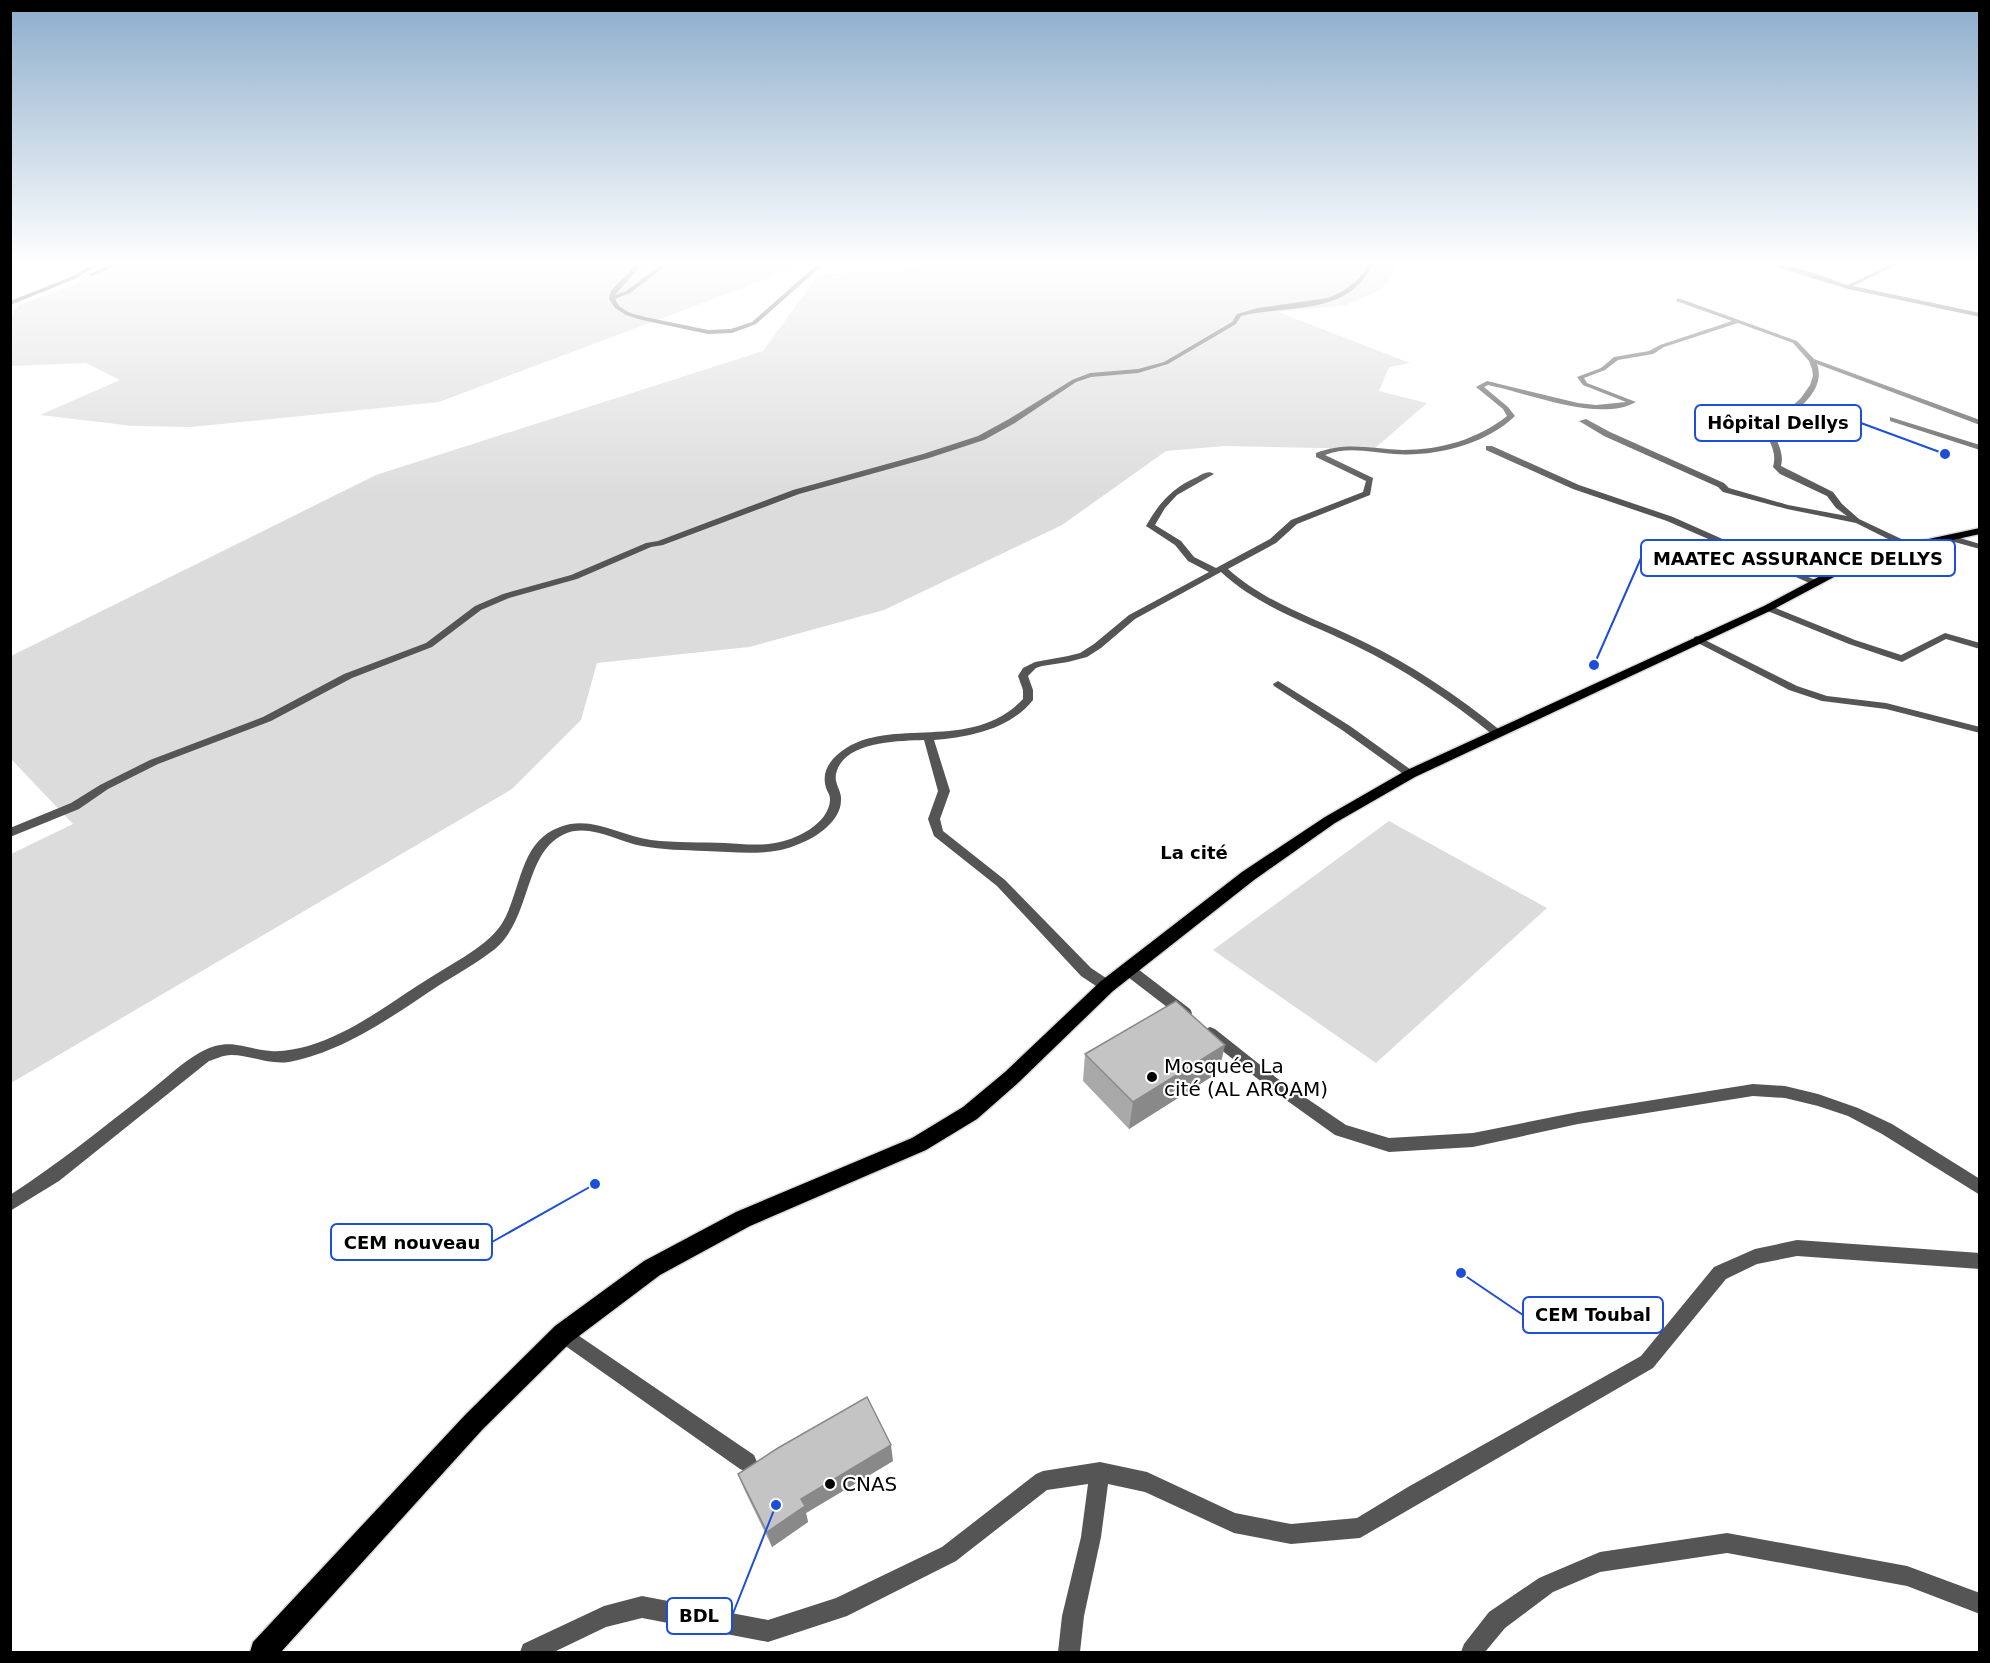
<svg xmlns="http://www.w3.org/2000/svg" width="1990" height="1663" font-family="'DejaVu Sans',sans-serif">
  <style>
    .green { fill: #dcdcdc }
    .lines { fill: none; stroke-linecap: round; stroke-linejoin: round }
    .primary-casing { stroke: #dbdbdb; stroke-width: 3 }
    .minor { fill: #555; fill-rule: evenodd }
    .tertiary { fill: #555; fill-rule: evenodd }
    .primary { fill: #000; fill-rule: evenodd }
    .wall { fill: #a9a9a9 }
    .shaded-wall { fill: #898989 }
    .building { fill: #c4c4c4; stroke: #898989; stroke-width: 1.5 }
    .poi-dot { fill: #000; stroke: #fff; stroke-width: 2 }
    .labels { text-anchor: middle; stroke-width: 4.5; stroke-linejoin: round; paint-order: stroke }
    .neighbourhood-label { font-size: 18px; font-weight: bold; fill: #000; stroke: #fff }
    .near-poi-label { font-size: 20px; fill: #000; stroke: #fff; text-anchor: start }
    .leader { fill: none; stroke: #1d4ed8; stroke-width: 2 }
    .callout-dot { fill: #1d4ed8; stroke: #fff; stroke-width: 2 }
    .callout { fill: #fff; stroke: #1d4ed8; stroke-width: 2 }
    .callout-label { font-size: 18px; text-anchor: middle; font-weight: bold; fill: #000 }
  </style>
  <rect width="100%" height="100%" fill="#fff"/>
  <path class="green" d="M117,263h692l-370,139 -248,25 -58,-1 -93,-11 80,-35 -34,-17 -75,3 -1,-48 9,-13 57,-21z
    M918,263h482l-19,27 -35,15 -68,7 132,51 -21,4 -10,24 48,12 -53,46 -150,-3 -58,5 -104,74 -178,85 -135,37 -152,16 -16,57 -69,69 -501,294v-229l62,-30 -62,-65v-103l365,-181 387,-124 55,-76 99,-9z
    M1389,821l158,87 -171,155 -163,-113z"/>
  <g class="lines">
    <g class="primary-casing">
      <path id="primary" d="M1980,528v6l-68,15 -63,20 -77,41 -357,167 -80,46 -81,57 -141,111 -94,91 -42,37 -51,31 -176,76 -90,49 -89,67 -89,88 -201,222h-31l3,-10 213,-228 89,-88 89,-65 92,-49 176,-74 51,-31 42,-35 96,-91 141,-109 83,-55 80,-46 359,-165 77,-41 64,-21z"/>
    </g>
    <path class="minor" d="M95,263h6l-26,16 -65,26v-4l61,-24z
      M113,263h7l-27,13 -5,-1z
      M637,263h6l-28,32 11,-4 38,-28h6l-40,30 -15,6 4,7 11,7 15,4 63,13 23,-1 21,-7 67,-59h6l-69,61 -24,9 -24,1 -66,-14 -16,-5 -11,-7 -6,-9 2,-8z
      M1763,263c28,-1 59,14 85,22l46,-22h6l-47,23 127,27v4l-132,-28z
      M1678,298l119,43 17,18 166,61v5l-163,-61c10,27 -23,50 -43,62 0,15 11,24 7,40l52,26 9,12 17,15 53,25v4h-6l-50,-25 -69,-14 -64,-17 -5,-5 -114,-51 -25,-15 7,-2 24,13 114,51 5,5 59,17 59,11 -11,-8 -9,-12 -47,-22 -7,-7c5,-19 -7,-25 -7,-42l22,-15 13,-12 9,-13 3,-9 -1,-7 -3,-8 -16,-18 -55,-20 -74,24 -11,7 -35,6 -13,10 -21,8 3,5 49,19c-37,21 -108,-9 -148,-17l-4,2 24,20 7,9c-30,29 -81,41 -121,38 -23,-2 -47,-8 -69,1l48,23 -3,17 -73,29 -21,19 -48,26c39,35 87,49 134,72 50,24 96,55 139,90l1,2 -1,2h-8c-43,-35 -89,-66 -139,-90 -46,-23 -94,-37 -133,-73l-86,47 -34,29 -14,9 -19,5 -26,4 -6,2 -8,8 5,14v10c-23,29 -63,37 -99,40l16,51 -10,28 3,12 62,49 86,88 21,14 2,4 -2,4 -5,1 -5,-1 -21,-14 -84,-90 -63,-50 -6,-17 10,-28 -14,-51c-26,1 -81,1 -88,34 -2,10 6,17 5,26 0,21 -24,37 -42,44 -29,13 -62,8 -94,7 -21,-1 -43,-1 -63,-5 -23,-4 -51,-22 -75,-13 -44,17 -34,84 -72,116 -18,14 -38,25 -57,37 -47,31 -93,65 -149,76 -21,3 -38,-7 -58,-7 -8,0 -15,4 -22,6l-150,120 -49,30v-16c48,-31 91,-66 135,-100 17,-13 36,-32 54,-42 31,-17 43,-4 72,-2 12,1 25,-2 37,-5 40,-12 74,-37 109,-60 15,-10 31,-19 47,-29 14,-9 28,-19 37,-32 21,-33 17,-83 59,-98 32,-12 60,9 91,13 24,3 50,2 74,3 17,1 33,3 50,0 20,-3 54,-19 55,-43 0,-6 -2,-7 -4,-12 -4,-13 1,-24 11,-33 48,-43 132,1 186,-56v-9l-5,-14 5,-8 12,-6 33,-6 12,-3 14,-9 35,-29 80,-43 -21,-11 -13,-16 -29,-19c13,-23 26,-38 51,-49 6,-3 11,-7 17,-3l-37,21 -12,13 -10,17 26,16 13,16 22,11 54,-29 21,-19 72,-28 3,-11 -50,-24v-4c30,-12 57,-4 87,-3 38,0 75,-11 104,-34l-4,-7 -27,-22 11,-6 91,22 18,2 30,-3 -43,-17 -6,-8 24,-9 13,-11 35,-6 11,-6 72,-24 -56,-20z
      M1890,417l90,28v5l-90,-29z
      M1486,446h6l87,39 94,32 149,66 -5,3 -3,-1 -147,-64 -94,-32 -87,-39z
      M1950,535l30,9v5l-33,-9v-4z
      M1768,605l87,35 46,15 44,-22 35,10v6l-34,-10 -44,23 -53,-18 -84,-34 -2,-2z
      M1697,636l100,50 30,10 59,7 94,24v6l-94,-24 -64,-8 -33,-11 -95,-49v-4z
      M1278,681l72,45 64,46 2,2 -2,2h-8l-64,-46 -68,-44 -1,-2z
      M1129,965l5,1 56,43 2,4 -2,4 -5,1 -5,-1 -56,-43 -2,-4 2,-4z
      M1210,1027l5,2 63,50 68,46 43,13 84,-5 105,-21 175,-28 32,2 33,8 40,14 34,16 88,55v16l-98,-61 -34,-18 -30,-10 -33,-8 -32,-2 -175,28 -105,23 -84,5 -54,-17 -67,-48 -63,-50 -2,-4 2,-4z
      M1797,1240l183,13v16l-183,-13 -40,8 -31,15 -73,89 -293,170 -69,6 -57,-11 -89,-41 -37,-8 -7,53 -17,79 -4,36h-22l4,-36 19,-79 7,-53 -41,6 -91,71 -109,55 -79,26 -126,-24 -36,9 -52,25h-34l3,-8 81,-38 38,-10 126,24 68,-22 106,-51 94,-73 7,-3 57,-9 47,10 88,41 56,11 66,-6 51,-31 233,-131 73,-89 41,-18z
      M563,1325l191,130 3,7 -3,7 -7,3 -7,-3 -183,-129 -3,-6 3,-6z
      M1727,1533l180,33 73,27v21l-73,-28 -180,-33 -127,19 -47,20 -48,36 -20,24h-24l3,-8 25,-32 50,-34 61,-26z"/>
    <path class="tertiary" d="M1370,263h5c-5,6 -9,14 -14,19 -29,32 -81,24 -120,34l-5,8 -68,40 -30,9 -47,4 -15,5 -61,41 -31,17 -55,18 -130,36 -136,51 -12,2 -74,32 -68,19 -28,12 -49,37 -80,31 -81,43 -113,43 -50,25 -29,20 -69,28v-9l61,-25 29,-18 50,-25 113,-43 81,-43 82,-31 49,-37 28,-12 68,-19 75,-32 12,-2 135,-51 130,-36 55,-18 31,-17 63,-39 18,-7 48,-4 26,-7 68,-40 5,-8 21,-6 70,-10 15,-7 15,-11z"/>
    <use href="#primary" class="primary"/>
  </g>
  <path class="wall" d="M1085,1054l134,18 -90,57 -46,-48z
    M893,1461l-87,52 2,9 -36,25 -28,-58 -6,-15z"/>
  <path class="shaded-wall" d="M1225,1045l-6,27 -90,57 4,-27z
    M891,1445l2,16 -87,52 2,9 -36,25 -5,-15 34,-33z"/>
  <path class="building" d="M1176,1001l49,44 -92,57 -48,-48z
    M867,1397l24,48 -90,54 4,7 -38,26 -29,-58 40,-26z"/>
  <linearGradient id="sky" x2="0" y2="1"><stop stop-color="#8cadcc"/><stop offset="0.53" stop-color="#fff"/><stop offset="1" stop-color="#fff" stop-opacity="0"/></linearGradient>
  <rect width="1990" height="496" fill="url(#sky)"/>
  <g class="poi-dot">
    <circle cx="1152" cy="1077" r="6"/>
    <circle cx="830" cy="1484" r="6"/>
  </g>
  <g class="labels">
    <g class="neighbourhood-label">
      <text x="1194" y="859">La cité</text>
    </g>
    <g class="near-poi-label">
      <text x="1164" y="1073">Mosquée La<tspan x="1164" dy="23">cité (AL ARQAM)</tspan></text>
      <text x="842" y="1491">CNAS</text>
    </g>
  </g>
  <path class="leader" d="M1945 454L1861 423M1594 665L1641 558M595 1184L492 1242M1461 1273L1523 1315M776 1505L732 1616"/>
  <g class="callout-dot">
    <circle cx="1945" cy="454" r="6"/>
    <circle cx="1594" cy="665" r="6"/>
    <circle cx="595" cy="1184" r="6"/>
    <circle cx="1461" cy="1273" r="6"/>
    <circle cx="776" cy="1505" r="6"/>
  </g>
  <g class="callout">
    <rect x="1695" y="405" width="166" height="36" rx="6"/>
    <rect x="1641" y="540" width="314" height="36" rx="6"/>
    <rect x="331" y="1224" width="161" height="36" rx="6"/>
    <rect x="1523" y="1297" width="140" height="36" rx="6"/>
    <rect x="667" y="1598" width="65" height="36" rx="6"/>
  </g>
  <g class="callout-label">
    <text x="1778" y="429">Hôpital Dellys</text>
    <text x="1798" y="565">MAATEC ASSURANCE DELLYS</text>
    <text x="412" y="1249">CEM nouveau</text>
    <text x="1593" y="1321">CEM Toubal</text>
    <text x="699" y="1622">BDL</text>
  </g>
  <rect width="1990" height="1663" fill="none" stroke="#000000" stroke-width="24"/>
</svg>
